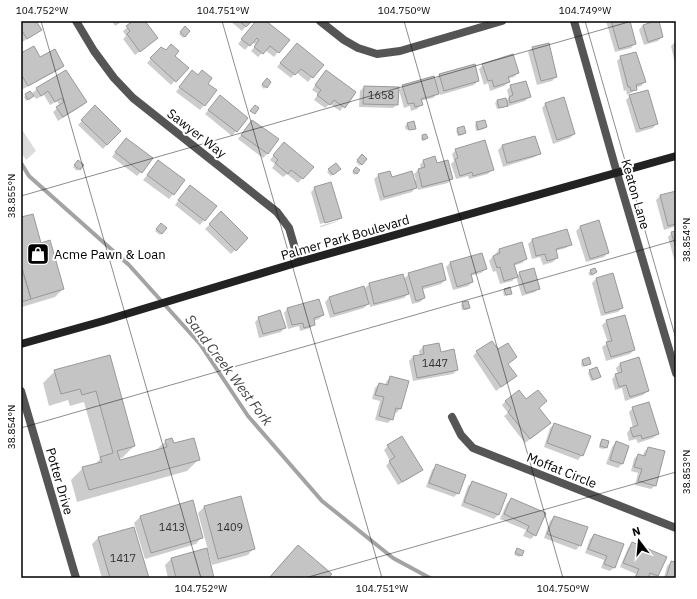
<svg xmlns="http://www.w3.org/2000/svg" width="697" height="599" font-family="'IBM Plex Sans',sans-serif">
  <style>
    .green { fill: #dcdcdc }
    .shadow { fill: #0003 }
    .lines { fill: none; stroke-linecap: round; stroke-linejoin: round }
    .stream { stroke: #a3a3a3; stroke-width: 4 }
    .building { fill: #c4c4c4; stroke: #999 }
    .minor { stroke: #555; stroke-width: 8 }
    .secondary { stroke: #222; stroke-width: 8 }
    .ticks { fill: none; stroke: #000; stroke-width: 1; stroke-opacity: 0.45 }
    .labels { text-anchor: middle; stroke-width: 4; stroke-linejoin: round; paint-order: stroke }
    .number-label { font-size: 11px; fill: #313131 }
    .street-label { font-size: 13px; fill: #000; stroke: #fff }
    .poi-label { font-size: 13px; fill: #000; stroke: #fff; text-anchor: start }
    .water-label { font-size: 14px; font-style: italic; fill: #444; stroke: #fff }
    .neatline { fill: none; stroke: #000; stroke-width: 1.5 }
    .ticks-label { font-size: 10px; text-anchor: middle; fill: #000 }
  </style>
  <rect width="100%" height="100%" fill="#fff"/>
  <path class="green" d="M21,128l15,23 -10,9 -5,-8z"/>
  <path class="shadow" d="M21,21h14l5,8 -4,5 -14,8 -1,-2z
    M112,21h11l-8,5z
    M135,21h9l13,17 -22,17 -12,-16 3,-3 -3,-5z
    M230,21h20l-8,10z
    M256,21h9l23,19 -14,17 -9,-7 -7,7 -7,-6 5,-6 -4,-3 -7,8 -7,-6z
    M606,21h23l6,22 -4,5 -16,4z
    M643,25l19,12 -4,4 -14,4 -5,-15z
    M185,27l4,4 -6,7 -4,-4z
    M676,41v22l-1,1 -4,-18z
    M161,48l5,4 8,4 13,12 -16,17 -24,-22z
    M293,48l29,17 -14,17 -12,-10 -5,6 -14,-11z
    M533,48l23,29 -4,4 -15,4 -9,-33z
    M21,54l18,4 24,8 -4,4 -36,19 -2,-4z
    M621,57l24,25 -4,4 -6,2 1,1 -5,4 -4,2 -1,-5 -2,1 -7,-30z
    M483,65l35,8 -4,4 -7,2 2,3 -5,4 -14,5 -2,-8 -4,2 -5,-16z
    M66,71l20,31 -4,4 -24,15 -5,-9 7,-6 -3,-5 -7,4 -6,-10 -8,4 -3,-4 -7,6 -2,-4 6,-5 1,2 6,-5z
    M322,75l33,17 -15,19 -10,-7 -5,4 -11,-8 4,-6 -6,-4z
    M440,75l38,6 -4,4 -34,10 -1,-3 -6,6 -13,3 1,4 -4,4 -6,2 -1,-5 -6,2 -5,-18 4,-4 31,-6z
    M188,76l19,8 9,6 -16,20 -24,-18z
    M267,80l3,2 -6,7 -3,-3z
    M511,86l18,11 -4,4 -19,6v-1l-1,1 -8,2 -2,-6 2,-2 8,-2v2l4,-3 -2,-8z
    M364,87l33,17 -4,4 -34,-1 1,-16z
    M630,96l27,27 -4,5 -17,5 -10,-33z
    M216,101l31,17 -15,18 -27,-22z
    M546,103l28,31 -4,4 -17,6 -11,-36z
    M95,107l25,24 -17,18 -25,-24z
    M413,123l1,5 -8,2 -1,-4 2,-2z
    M477,123l9,4 -2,2 -8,2 -1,-6z
    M248,126l29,14 -10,14 -4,4 -25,-19z
    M458,129l7,4 -2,2 -5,1 -2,-5z
    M422,136l5,2 -2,2 -3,1 -1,-3z
    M534,137l5,16 -4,4 -32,10 -5,-17 4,-4z
    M122,143l19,29 -4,4 -25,-19z
    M280,147l32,20 -14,16 -11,-9 -4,3 -11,-9 3,-4 -5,-4z
    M456,150l36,20 -4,4 -19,5 -1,-3 -12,3 -5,-15 3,-3 -2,-7z
    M362,155l4,4 -6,7 -4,-4z
    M424,160l12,4 16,14 -4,5 -30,7 -1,-4 -5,6 -32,9 -6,-22 5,-4 12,3 25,2 -2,-6 4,-4 3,-1 -1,-4z
    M78,162l4,3 -5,6 -4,-4z
    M158,162l26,19 -15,18 -26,-19z
    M335,164l4,5 -8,7 -4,-4z
    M354,170l2,3 -1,2 -3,-2z
    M315,188l25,30 -4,4 -15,5 -1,-1 17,-5v-2l-17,5 -9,-32z
    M186,190l29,16 -15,19 -25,-20z
    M676,192v34l-12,4 -8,-30 4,-4z
    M221,213l26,25 -16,16 -26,-25z
    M21,218l20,26 22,45 -8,8 -33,10v-2l-1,1z
    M161,224l5,4 -6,7 -5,-4z
    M580,227l28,25 -4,5 -18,5 -10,-31z
    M676,232v34l-8,-29 4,-4z
    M532,240l38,4 -4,4 -11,3 2,7 -4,4 -10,3 -3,-8 -8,2 -4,-15z
    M499,250l27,9 -4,4 -9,3 4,10 3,-3 19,15 -4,4 -13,4 -6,-19 -4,4 -12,3 -4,-13 -3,1 -4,-11 4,-5h3l-1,-2z
    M481,254l5,15 -5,4 -11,3 2,6 -4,4 -15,4 -7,-23 4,-4z
    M594,269l2,3 -6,4 -2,-3z
    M409,274l36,6 -4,4 -20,6 3,8 -4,4 -8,2 -3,-11 -5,5 -34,9 -1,-4 -5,5 -34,10 -5,-16 4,-4 35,-9 5,-5 34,-9 1,4z
    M613,275l9,33 -4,4 -17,4 -9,-33 4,-4z
    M505,290l6,3 -2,2 -5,1 -1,-5z
    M463,303l6,5 -2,2h-5l-1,-5z
    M288,308l35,7 -4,4 -6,2 1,3 -4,4 -10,3 -1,-5 -11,3 -4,-16z
    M259,318l26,9 -4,5 -22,6 -4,-16z
    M607,321l27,29 -4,4 -24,7 -4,-14 6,-4 -6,-18z
    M492,342l19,38 -15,11 -23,-35 4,-4z
    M423,347l17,6 17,17 -4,4 -40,7 -4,-20 4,-4 7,-1 -1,-5z
    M109,356l25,90 -12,12 -4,1 1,3 35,-10 12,-11 33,18 -12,12 -110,31 -6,-22 12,-12 10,-2 7,-7 -16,-57 -14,4 -2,-6 -19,6 -6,-23 12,-12z
    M638,359l10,32 -5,4 -18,6 -3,-13 -7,2 -3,-11 4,-4h2l-2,-7 4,-4z
    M583,361l7,3 -2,1 -6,2 -1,-4z
    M590,371l10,6 -2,1 -7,3 -3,-8z
    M390,377l11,31 -5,5 -2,-1 -2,7 -4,4 -13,-3 5,-19 -8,-2 3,-11 4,-4 6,2 1,-4z
    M506,401h20l12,7 8,19 -21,16 -21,-27 4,-3 -6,-8z
    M633,408l25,26 -5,4 -15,5 -2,-4 -7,2 -2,-8 4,-5h2l-4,-16z
    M555,424l27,31 -4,5 -34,-13 6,-19z
    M602,440l4,7 -2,2 -5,-1 1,-6z
    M616,442l12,4 -6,18 -4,4 -12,-4 6,-17z
    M388,446l33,24 -4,4 -19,11 -12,-19 4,-5 -6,-11z
    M648,448l8,37 -5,4 -16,-4 3,-12 -7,-2 3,-12 4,-4 5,1 1,-4z
    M436,466l22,27 -4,4 -28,-10 6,-17z
    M473,482l33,13 -8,20 -4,4 -33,-13 7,-20z
    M240,497l14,51 -6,7 -36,10 -14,-52 6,-6z
    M511,499l24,36 -4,4 -8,-3 3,-6 -26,-11 7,-16z
    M140,517l62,20 -6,7 -51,15 -11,-36z
    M554,517l26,28 -4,5 -32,-12 6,-17z
    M594,535l21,32 -5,4 -9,-3 3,-8 -19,-7 5,-14z
    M98,538l50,40h-46l-10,-34z
    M632,543l26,33 -3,2h-21l2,-4 -16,-7 8,-19z
    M298,546l29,32h-58l17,-20z
    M518,549l3,6 -2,2 -5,-2z
    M171,559l42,19h-45l-3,-13z
    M672,562l4,1v15h-12l3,-12z"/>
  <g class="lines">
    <path class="stream" d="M21,163l8,13 100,89 71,79 48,72 74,85 71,57 37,20"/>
  </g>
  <path class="building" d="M21,21h15l6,9 -15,9 -6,-10z
    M133,21h12l13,17 -18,14 -13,-18 3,-3 -4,-5z
    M239,21h13l-6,6z
    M256,21h10l24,19 -11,13 -9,-7 -7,8 -9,-7 5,-7 -2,-2 -7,8 -9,-7z
    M611,21h19l6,23 -17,5z
    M655,21h4l4,16 -15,5 -5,-17z
    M185,26l5,5 -5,6 -5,-5z
    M297,43l27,22 -11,13 -12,-9 -6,6 -15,-12z
    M549,43l8,34 -16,4 -9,-34z
    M171,44l8,7 -4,5 14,12 -13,14 -26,-24 11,-11 5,3z
    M34,46l6,11 15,-8 9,17 -36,20 -7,-12v-21z
    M636,52l10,30 -10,3 1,5 -6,1 -1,-4h-2l-8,-31z
    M513,54l6,19 -11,4 2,5 -16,5 -2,-7 -4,1 -6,-17z
    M475,64l4,17 -35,10 -5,-17z
    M66,70l21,32 -24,15 -7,-10 8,-5 -3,-4 -6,4 -7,-11 -7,5 -5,-8z
    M192,70l6,5 4,-5 10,8 -4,6 9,6 -12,16 -26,-19z
    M326,70l30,22 -11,16 -11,-8 -4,5 -13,-10 4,-5 -6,-5z
    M434,76l5,18 -18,5 2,6 -8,2 -1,-4 -6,1 -6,-19z
    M267,78l4,4 -4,6 -5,-4z
    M526,81l5,16 -21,6 -1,-6 4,-2 -3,-10z
    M364,86l35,1 -1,18 -35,-1z
    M648,90l10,34 -18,5 -11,-34z
    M30,91l4,5 -6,4 -3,-6z
    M220,95l28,23 -11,14 -29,-22z
    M564,97l11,37 -18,6 -12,-37z
    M506,98l2,8 -9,2 -2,-8z
    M95,105l26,26 -14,14 -26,-25z
    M255,105l4,3 -4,6 -5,-3z
    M252,120l27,19 -11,15 -27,-19z
    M485,120l2,7 -9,3 -2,-8z
    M414,121l2,8 -7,1 -2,-7z
    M464,126l2,7 -7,2 -2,-7z
    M426,134l2,4 -5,2 -1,-5z
    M535,136l6,18 -34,9 -5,-18z
    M126,138l27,20 -11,15 -27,-21z
    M485,140l9,30 -21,6 -1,-4 -12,4 -5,-17 3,-1 -3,-9z
    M284,142l30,25 -11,12 -12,-9 -3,4 -13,-11 3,-3 -5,-5z
    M362,154l5,5 -5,6 -5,-5z
    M435,156l2,7 11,-3 5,19 -31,8 -4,-18 7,-2 -2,-7z
    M78,160l6,5 -4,5 -6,-5z
    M158,160l27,20 -11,15 -27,-20z
    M336,163l5,6 -8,6 -5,-6z
    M356,167l4,3 -3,4 -4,-3z
    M390,171l2,6 20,-6 5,17 -33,9 -6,-23z
    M331,182l11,36 -17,5 -11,-36z
    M190,185l27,21 -12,15 -27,-21z
    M676,191v33l-8,2 -8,-31z
    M221,211l27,27 -12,13 -27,-27z
    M33,214l8,29 9,-3 14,49 -33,10 -10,-34v-48z
    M599,220l10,33 -19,6 -10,-33z
    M161,223l6,5 -5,6 -6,-5z
    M567,229l5,16 -16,4 2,9 -11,3 -2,-7 -9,2 -4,-17z
    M676,231v17l-5,-16z
    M522,242l5,17 -13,5 4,13 -14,4 -4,-14 -3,1 -4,-12 7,-3 -1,-4z
    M482,253l5,16 -16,5 2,8 -16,5 -7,-25z
    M442,263l4,17 -24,7 3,11 -9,3 -8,-28z
    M21,265l10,34 -10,3z
    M534,268l6,21 -14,4 -7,-21z
    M595,268l2,4 -5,3 -2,-5z
    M613,273l10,35 -18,5 -9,-35z
    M403,274l6,20 -35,10 -5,-21z
    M364,286l5,18 -35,10 -5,-17z
    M510,287l2,7 -6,1 -2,-6z
    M319,299l5,16 -10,3 1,7 -11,3 -1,-5 -11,2 -5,-17z
    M468,301l2,7 -6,1 -2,-7z
    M280,310l6,18 -23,6 -5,-17z
    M625,315l10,35 -24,7 -5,-15 6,-1 -6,-21z
    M492,341l6,8 10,-6 9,14 -9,7 9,12 -16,11 -25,-36z
    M439,343l2,9 13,-3 4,21 -41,8 -4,-22 11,-2 -1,-8z
    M110,355l25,91 -18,5 3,9 47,-13 -2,-7 7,-2 2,5 20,-5 6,22 -111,30 -7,-23 20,-5 -2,-5 13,-4 -17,-62 -14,4 -2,-6 -19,5 -7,-24z
    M589,357l2,7 -7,2 -2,-6z
    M639,357l10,34 -19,6 -4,-12 -7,2 -4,-13 7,-2 -2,-9z
    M597,367l4,10 -8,3 -4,-10z
    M390,376l19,5 -8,28 -5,-1 -3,12 -14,-4 5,-19 -9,-2 4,-12 9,2z
    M519,390l7,9 12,-9 9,11 -8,7 12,15 -21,16 -22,-27 3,-4 -6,-7z
    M649,402l10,32 -17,5 -1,-4 -8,2 -3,-9 8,-3 -6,-18z
    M554,423l37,13 -8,20 -36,-13z
    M402,436l21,34 -21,12 -13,-21 6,-4 -8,-12z
    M602,439l7,2 -2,7 -7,-2z
    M616,441l13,5 -6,18 -13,-4z
    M648,447l17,4 -9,35 -18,-5 4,-12 -8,-2 4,-13 7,2z
    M436,464l30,11 -7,19 -30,-11z
    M472,481l35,13 -8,21 -35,-13z
    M241,496l14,53 -37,10 -14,-53z
    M511,498l35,15 -10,23 -9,-5 2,-5 -25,-12z
    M193,500l10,38 -52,15 -11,-37z
    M554,516l34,11 -7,19 -34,-12z
    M134,527l15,51h-39l-12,-41z
    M594,534l30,10 -9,24 -11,-4 3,-8 -19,-7z
    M632,542l35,15 -9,19 -8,-3 -2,5h-7l-5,-2 3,-7 -16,-6z
    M298,545l34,29 -4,4h-24l-3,-2 -2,2h-30z
    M207,548l7,30h-38l-5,-20z
    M517,548l7,3 -2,5 -7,-3z
    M671,561l5,1v16h-10z"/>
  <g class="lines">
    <path class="minor" d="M76,21l18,30 20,27 19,20 144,114 12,16 10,34
      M320,21l24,19 14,8 19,6 23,-3 102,-30
      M574,21l43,152 59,200
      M21,391l55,187
      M452,417l9,18 12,13 203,80"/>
    <path class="secondary" d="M21,344l82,-23 196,-59 377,-106"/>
  </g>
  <path class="ticks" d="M41,21l160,557M222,21l160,557M404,21l159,557M585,21l91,318M21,196l611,-175M21,428l655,-188M305,578l371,-106"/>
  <defs>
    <g id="shop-square" transform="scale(1.15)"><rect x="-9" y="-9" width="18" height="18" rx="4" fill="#000" stroke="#fff"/><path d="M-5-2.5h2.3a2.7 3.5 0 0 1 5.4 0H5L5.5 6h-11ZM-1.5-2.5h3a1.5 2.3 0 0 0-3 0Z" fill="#fff"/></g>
  </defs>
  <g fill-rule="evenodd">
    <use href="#shop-square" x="38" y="254"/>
  </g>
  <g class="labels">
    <g class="number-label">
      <text x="381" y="99">1658</text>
      <text x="435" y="367">1447</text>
      <text x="172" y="531">1413</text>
      <text x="230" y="531">1409</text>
      <text x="123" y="562">1417</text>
    </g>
    <g class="street-label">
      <text transform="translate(197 133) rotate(38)" y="5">Sawyer Way</text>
      <text transform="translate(636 194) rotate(74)" y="5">Keaton Lane</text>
      <text transform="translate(345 237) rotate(-16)" y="5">Palmer Park Boulevard</text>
      <text transform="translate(562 470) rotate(22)" y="5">Moffat Circle</text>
      <text transform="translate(60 481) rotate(74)" y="5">Potter Drive</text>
    </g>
    <g class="poi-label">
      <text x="54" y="259">Acme Pawn &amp; Loan</text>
    </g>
    <g class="water-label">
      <text transform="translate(229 370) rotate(53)" y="5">Sand Creek West Fork</text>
    </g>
  </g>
  <rect width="697" height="599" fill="none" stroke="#ffffff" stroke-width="44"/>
  <g transform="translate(639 541) rotate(344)" stroke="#ffffff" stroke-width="3" paint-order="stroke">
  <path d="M0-3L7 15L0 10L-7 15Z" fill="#000000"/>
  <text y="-6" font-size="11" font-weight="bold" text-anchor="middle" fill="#000000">N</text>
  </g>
  <rect x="22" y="22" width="653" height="555" class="neatline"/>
  <g class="ticks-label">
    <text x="42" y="14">104.752°W</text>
    <text x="223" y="14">104.751°W</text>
    <text x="404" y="14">104.750°W</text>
    <text x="585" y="14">104.749°W</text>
    <text transform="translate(11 196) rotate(-90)" y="4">38.855°N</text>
    <text transform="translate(686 240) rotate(-90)" y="4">38.854°N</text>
    <text transform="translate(11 427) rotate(-90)" y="4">38.854°N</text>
    <text transform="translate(686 472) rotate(-90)" y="4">38.853°N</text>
    <text x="201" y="592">104.752°W</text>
    <text x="382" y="592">104.751°W</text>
    <text x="563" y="592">104.750°W</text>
  </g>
</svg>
